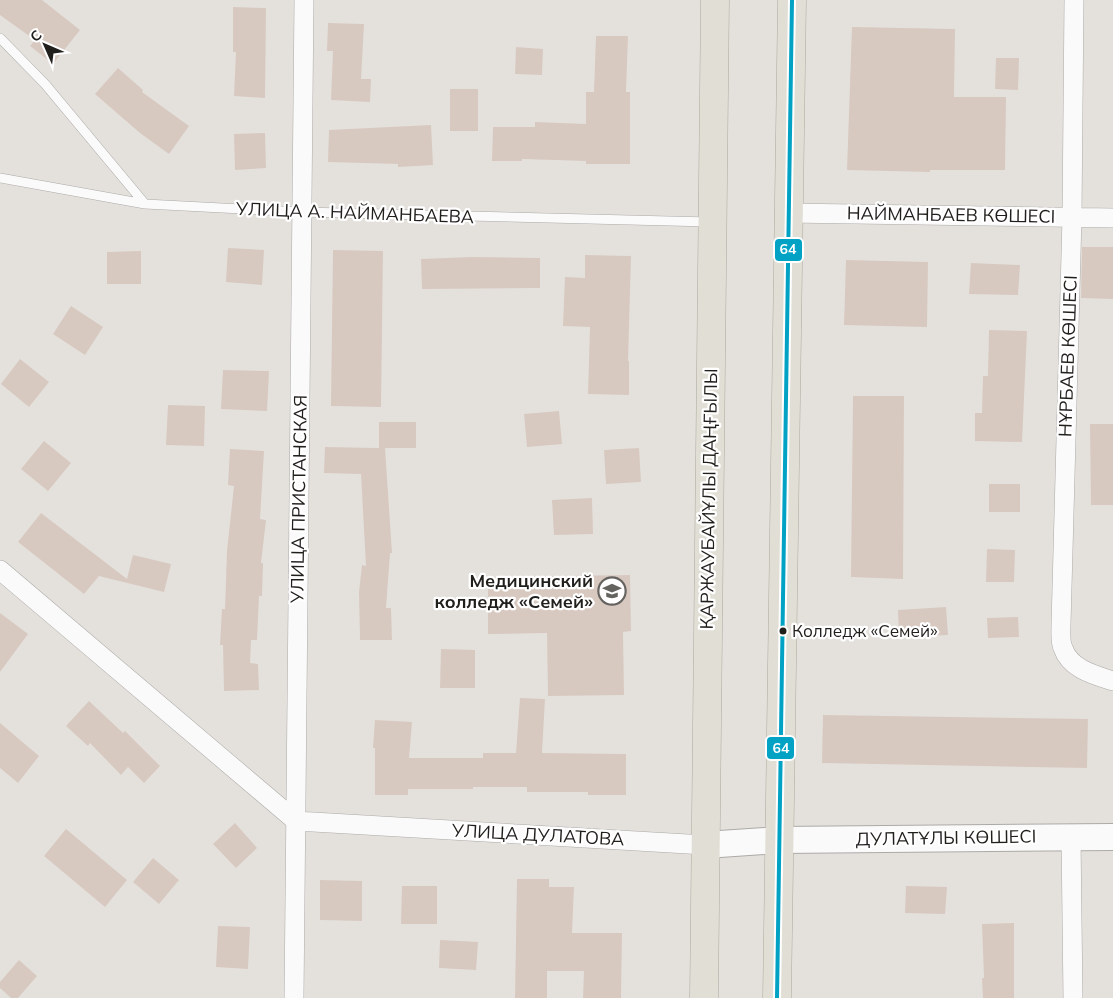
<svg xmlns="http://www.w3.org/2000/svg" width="1113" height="998" font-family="Mulish,sans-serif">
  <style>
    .building { fill: #d8c9c0 }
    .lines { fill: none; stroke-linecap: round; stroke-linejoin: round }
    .lane-casing { stroke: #acaaa7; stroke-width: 10 }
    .street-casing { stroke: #acaaa7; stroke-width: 20 }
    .secondary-casing { stroke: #acaaa7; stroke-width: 28 }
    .highway-casing { stroke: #aca99e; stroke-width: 29 }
    .lane { stroke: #fbfafa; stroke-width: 9 }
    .street { stroke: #fbfafa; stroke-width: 19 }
    .secondary { stroke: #fbfafa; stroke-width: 26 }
    .highway { stroke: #e1dfd5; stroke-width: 28 }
    .bus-1-casing { stroke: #fff; stroke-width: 8 }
    .bus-1 { stroke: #02a2c5; stroke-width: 4 }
    .bus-dot { fill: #211f1c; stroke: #fff; stroke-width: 2 }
    .labels { text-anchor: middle; stroke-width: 4.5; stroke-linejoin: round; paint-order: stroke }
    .bus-label { font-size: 17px; fill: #211f1c; stroke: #fff; text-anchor: start }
    .street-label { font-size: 18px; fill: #211f1c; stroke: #fff }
    .poi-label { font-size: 18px; font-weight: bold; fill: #211f1c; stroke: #fff; text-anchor: end }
    .line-badge { stroke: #fff; stroke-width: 2 }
    .badge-label { font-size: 14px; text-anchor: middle; font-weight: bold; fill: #fff }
  </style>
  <rect width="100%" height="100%" fill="#e4e1dd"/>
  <path class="building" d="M0,0h42l38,30 -27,34 -23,-18 5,-6 -35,-25z
    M233,7l33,1 -1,90 -31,-2 2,-44h-3z
    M328,23l36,1 -3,55h10l-1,23 -39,-2 2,-49h-6z
    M852,27l103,2 -1,68h52l-1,73h-75v2l-83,-2z
    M596,36h32l-2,56h4v72h-44v-3l-64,-2v2h-30l1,-34h42v-5l51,2v-32h8z
    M516,47l27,2 -1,26 -27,-1z
    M996,58h23l-1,32 -23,-1z
    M118,68l25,22 -1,2 47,34 -20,28 -29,-21 -45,-39z
    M450,89h28v42h-28z
    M431,125l2,40 -35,2v-3l-70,-2 1,-32z
    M265,133l1,35 -31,2 -1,-36z
    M1082,247h31v52l-32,-1z
    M228,248l36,2 -2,35 -36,-3z
    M333,250l50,1 -2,156 -50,-1z
    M141,251v33h-34v-32z
    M585,255l46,1 -3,105h1v34l-41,-1 2,-67 -27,-1 2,-49 20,1z
    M472,257l68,1v30l-118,1 -1,-30z
    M846,260l82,2 -1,65 -83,-2z
    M971,263l49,2 -2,30 -49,-1z
    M71,306l32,21 -18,28 -32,-21z
    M989,330l38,1 -5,111 -47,-1v-28h7l1,-37h5z
    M20,359l29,23 -20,25 -28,-23z
    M223,370l46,1 -2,40 -46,-2z
    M853,396h51l-1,183 -52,-2z
    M168,405l37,1 -1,40 -38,-1z
    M559,411l3,33 -35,3 -3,-33z
    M379,422h37v26h-31l7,105h-2l-4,55h5l1,32h-32l-1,-48 3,-27 4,1 -5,-92 -37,-1 1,-26 54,1z
    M1090,424h23v81h-22z
    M44,441l27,22 -23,28 -27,-22z
    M639,448l2,34 -35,2 -2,-34z
    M230,449l34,2 -4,68 6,1 -5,43h2l-1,33h-3l-2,44h-6l-1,23 8,1 1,26 -35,1 -1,-46h-3l2,-36h3l2,-58 7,-65 -6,-1z
    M989,484h31v28h-31z
    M592,498l1,36 -39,1 -2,-35z
    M41,513l86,66 6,-24 38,9 -7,28 -65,-16 -15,18 -66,-52z
    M987,549l28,1 -1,32h-28z
    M630,575l1,56 -8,1 1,63 -76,1 -1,-63 -59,1v-57z
    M946,607l2,28 -49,2 -1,-27z
    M0,613l28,21 -28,38z
    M1018,617l1,20 -31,1 -1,-20z
    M441,649l34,1v38h-35z
    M520,698l25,1 -3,54 84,1v41h-38v-3h-61v-5h-54v2h-65v6h-33v-47h-2l2,-28 37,2 -3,36h74v-5h33z
    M89,701l34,32 2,-2 35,35 -16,17 -16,-16 -7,8 -31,-32 -2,3 -22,-20z
    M823,715l265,4 -1,49 -265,-5z
    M0,723l39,33 -21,27 -18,-15z
    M235,823l22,25 -21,20 -23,-24z
    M66,829l61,51 -22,27 -61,-51z
    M153,858l26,22 -20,24 -26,-22z
    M517,879h32v8h25l-2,46h50l-1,65h-38l1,-27h-37v27h-32z
    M320,880l42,1v40l-42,-1z
    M402,886h35v38h-36z
    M906,886l41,1 -2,27 -40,-1z
    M1014,923v75h-31l-1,-20h2l-2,-54z
    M218,926l32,1 -2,42 -32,-2z
    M440,940l38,2 -2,28 -37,-2z
    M19,960l18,16 -19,22h-7l-11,-10v-6z"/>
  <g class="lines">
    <g class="lane-casing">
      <path id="lane" d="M0,38l45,46 100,120
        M0,178l145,26 157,8 408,10"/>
    </g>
    <g class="street-casing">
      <path id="street" d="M1074,0l-2,217 -11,408c0,7 -1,17 2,23 7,21 31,27 50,33
        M788,213l325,5
        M0,570l296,251 409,24
        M1071,837l2,161
        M294,998l10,-998"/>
    </g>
    <g class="secondary-casing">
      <path id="secondary" d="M705,845l75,-5 333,-3"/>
    </g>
    <g class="highway-casing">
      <path id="highway" d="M704,998l11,-998
        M777,998l15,-998"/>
    </g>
    <use href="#lane" class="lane"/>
    <use href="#street" class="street"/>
    <use href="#secondary" class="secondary"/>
    <use href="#highway" class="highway"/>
    <g class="bus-1-casing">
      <path id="bus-1" d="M777,998l15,-998"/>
    </g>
    <use href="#bus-1" class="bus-1"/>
  </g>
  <defs>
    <g id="university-ring" transform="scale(1.4375)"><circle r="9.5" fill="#fff" stroke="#656360" stroke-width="1.5"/><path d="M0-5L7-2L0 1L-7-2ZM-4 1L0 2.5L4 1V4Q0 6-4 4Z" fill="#656360"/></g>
  </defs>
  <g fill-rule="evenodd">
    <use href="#university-ring" x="612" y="591"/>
  </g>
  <circle class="bus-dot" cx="783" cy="631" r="4.5"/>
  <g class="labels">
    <g class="bus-label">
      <text x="792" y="637">Колледж «Семей»</text>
    </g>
    <g class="street-label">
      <text transform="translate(355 213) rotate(2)" y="6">УЛИЦА А. НАЙМАНБАЕВА</text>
      <text transform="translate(951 215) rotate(1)" y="6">НАЙМАНБАЕВ КӨШЕСІ</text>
      <text transform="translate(1068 356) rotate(-88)" y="6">НҰРБАЕВ КӨШЕСІ</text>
      <text transform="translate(299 499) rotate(-89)" y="6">УЛИЦА ПРИСТАНСКАЯ</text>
      <text transform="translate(709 499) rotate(-89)" y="6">ҚАРЖАУБАЙҰЛЫ ДАҢҒЫЛЫ</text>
      <text transform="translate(538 835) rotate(3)" y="6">УЛИЦА ДУЛАТОВА</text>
      <text transform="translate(946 838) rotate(-1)" y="6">ДУЛАТҰЛЫ КӨШЕСІ</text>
    </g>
    <g class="poi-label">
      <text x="593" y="587">Медицинский<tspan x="593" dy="21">колледж «Семей»</tspan></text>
    </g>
  </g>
  <g class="line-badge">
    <rect x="774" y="238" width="29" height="24" rx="5" fill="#02a2c5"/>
    <rect x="766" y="736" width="29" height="24" rx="5" fill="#02a2c5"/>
  </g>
  <g class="badge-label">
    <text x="788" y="254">64</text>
    <text x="781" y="753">64</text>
  </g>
  <g transform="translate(45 45) rotate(315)" stroke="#ffffff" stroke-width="4" paint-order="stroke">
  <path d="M0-4L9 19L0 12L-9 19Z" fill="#211f1c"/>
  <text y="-8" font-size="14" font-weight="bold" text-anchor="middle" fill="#211f1c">С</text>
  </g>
</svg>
